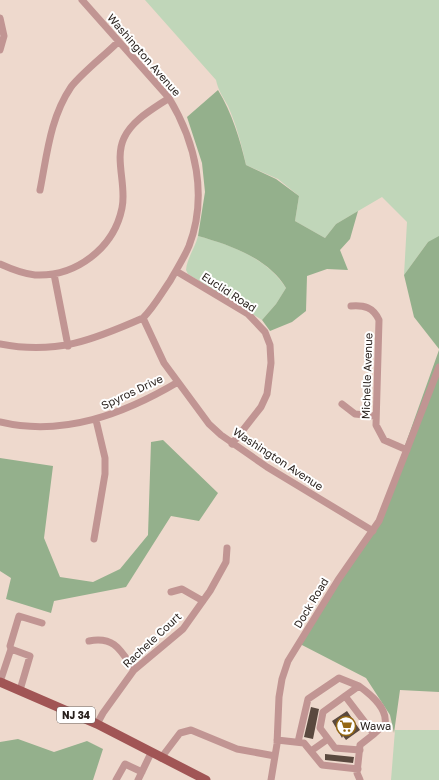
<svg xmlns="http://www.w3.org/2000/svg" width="439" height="780" font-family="'Golos Text',sans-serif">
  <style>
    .green { fill: #c0d6b9 }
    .forest { fill: #94b08c }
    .building { fill: #5a493f }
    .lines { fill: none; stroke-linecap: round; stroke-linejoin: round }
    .minor { stroke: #c19593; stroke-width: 7 }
    .major { stroke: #a15555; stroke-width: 9 }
    .labels { text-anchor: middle; stroke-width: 4; stroke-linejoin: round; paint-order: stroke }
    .shield { fill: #fff; stroke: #68625f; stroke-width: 1 }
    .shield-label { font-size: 10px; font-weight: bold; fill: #271f1b }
    .street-label { font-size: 11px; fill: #271f1b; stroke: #fff }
    .poi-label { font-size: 11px; fill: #271f1b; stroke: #fff; text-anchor: start }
  </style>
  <rect width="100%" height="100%" fill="#eed9cd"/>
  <path class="green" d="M145,0h294v313l-11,-71 -24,33 3,-53 -25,-25 -46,27 -11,14 -30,-17 4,-25 -21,-17 -32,-14c-4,-19 -10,-41 -18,-59 -5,-9 -10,-16 -12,-26z
    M198,236c33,9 69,22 88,52l-10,16 -14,16 -74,-46 -2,-4c1,-12 9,-22 12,-34z
    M395,730h44v50h-48z"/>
  <path class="forest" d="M218,90c14,23 22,49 28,75l30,14 23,17 -4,25 30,17 11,-14 22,-13 -8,28 -10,11 8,20 -21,-1 -20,7 -1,35 -14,11 -22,9 -8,-11 14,-16 10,-16c-18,-30 -56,-43 -88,-52l7,-44 -3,-29 -15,-46z
    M439,236v113l-25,-32 -10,-42 24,-33z
    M439,350v342l-39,-2 -6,43 -4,-18 -24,-37 -66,-34 81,-131z
    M163,440l55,53 -19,28 -28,-5 -45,71 -72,14 -3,12 -45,-14 5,-21 -11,-7v-113l53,8 -9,72 16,39 33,5 27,-13 28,-34 3,-93z
    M18,739l36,13 33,-11 16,8 -10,31h-93v-38z"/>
  <path class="building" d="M311,707l8,2 -6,30 -9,-2z
    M347,711l13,19 -14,10 -3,-4 -1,2 -10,-17z
    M325,754l29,3 -1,6 -28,-3z"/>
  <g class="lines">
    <path class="minor" d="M82,0l87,98c27,45 39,98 20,148 -5,12 -13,24 -19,35 -9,13 -16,26 -27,37l21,45 45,61 12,11 46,32 106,64
      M0,18l4,18 -4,14
      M40,190c7,-35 10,-72 31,-103 12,-15 33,-31 47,-45
      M0,264c11,5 23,10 35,11 41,2 79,-27 87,-67 5,-22 -8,-49 2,-70 8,-18 29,-29 45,-40
      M176,271l72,43 17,18 5,13 1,18 -4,31 -6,13 -29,37
      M54,274l14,72
      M351,306c13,-1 22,1 28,14l-3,105 8,15 23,10
      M0,344c56,11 93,-4 143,-26
      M342,404l13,10 20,2
      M0,422c63,15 124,-8 178,-40
      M94,539l11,-65v-16l-9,-38
      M171,592l11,-3 21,12
      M89,641c26,-5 32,10 45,29
      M11,649l-1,-3 9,-30 23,7
      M0,682l11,-33 19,7 -10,34
      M359,686c11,8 29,22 26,38l-11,10
      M97,724l6,-11 31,-43 49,-41 27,-38 16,-29 1,-14
      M277,740l27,3 18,22 36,4
      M298,742l10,-43 31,-21 20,8 -14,10
      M311,751l17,-12
      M161,758l19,-25 11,-3 46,19 38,7
      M116,780l9,-16 17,8
      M138,780l13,-27
      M271,780l6,-36 2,-47 3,-18 6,-18 50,-81 41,-59 60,-154
      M360,780l-3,-7 3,-28 14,-11 -29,-38 -22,16 -3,16 15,20 25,2"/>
    <path class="major" d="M0,682l97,42 109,56"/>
  </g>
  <defs>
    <g id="supermarket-ring" transform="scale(1)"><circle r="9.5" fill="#fff" stroke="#946713" stroke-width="1.5"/><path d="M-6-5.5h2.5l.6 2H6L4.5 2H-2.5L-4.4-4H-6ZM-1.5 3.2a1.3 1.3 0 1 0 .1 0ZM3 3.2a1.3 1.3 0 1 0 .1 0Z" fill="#946713"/></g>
  </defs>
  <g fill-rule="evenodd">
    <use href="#supermarket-ring" x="346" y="726"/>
  </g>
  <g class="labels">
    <rect class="shield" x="57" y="707" width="38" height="16" rx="3"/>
    <g class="shield-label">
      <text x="76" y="719">NJ 34</text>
    </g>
    <g class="street-label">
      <text transform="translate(144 55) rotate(49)" y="4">Washington Avenue</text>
      <text transform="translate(229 292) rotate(33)" y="4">Euclid Road</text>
      <text transform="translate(367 376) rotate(-88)" y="4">Michelle Avenue</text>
      <text transform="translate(132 392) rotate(-25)" y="4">Spyros Drive</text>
      <text transform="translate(278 459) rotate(33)" y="4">Washington Avenue</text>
      <text transform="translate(311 603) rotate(-59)" y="4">Dock Road</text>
      <text transform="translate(152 640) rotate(-43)" y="4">Rachele Court</text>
    </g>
    <g class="poi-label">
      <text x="360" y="730">Wawa</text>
    </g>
  </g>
</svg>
